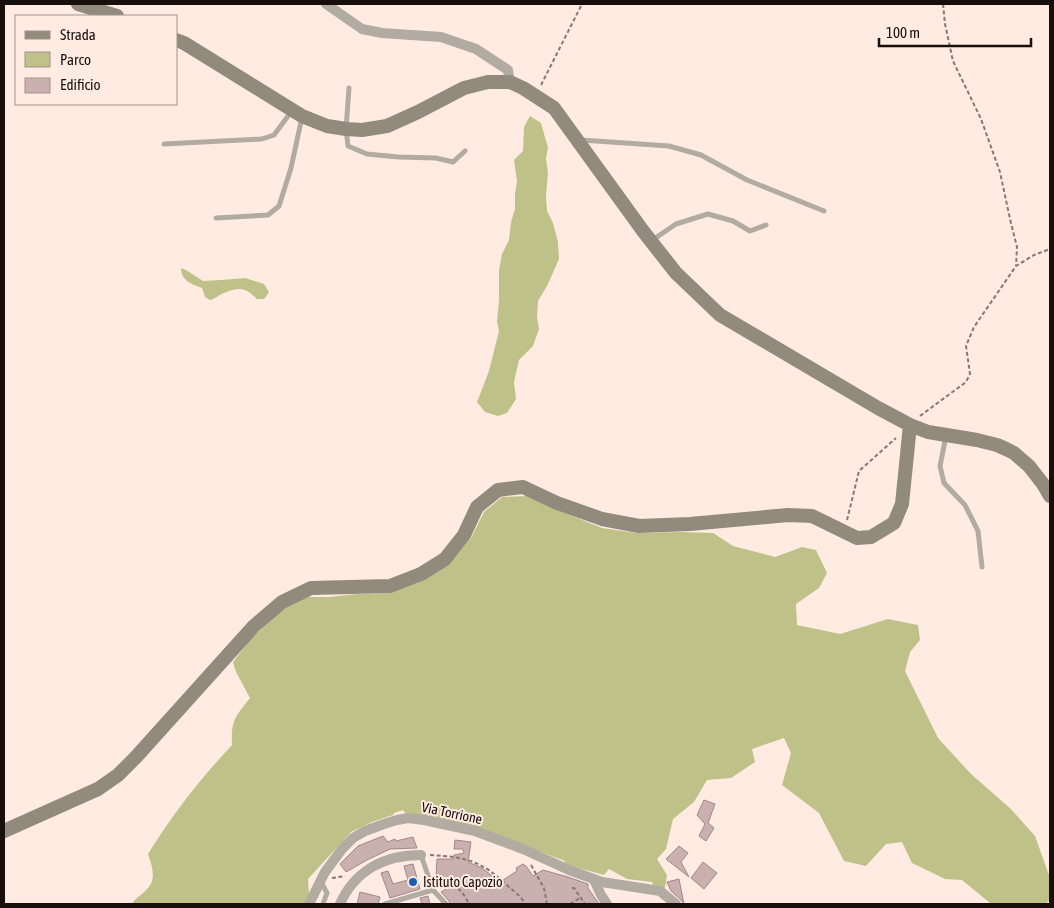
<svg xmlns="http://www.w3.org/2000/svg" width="1054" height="908" font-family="'Asap Condensed',sans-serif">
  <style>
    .green { fill: #bec288 }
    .building { fill: #cbb0b0; stroke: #a18787 }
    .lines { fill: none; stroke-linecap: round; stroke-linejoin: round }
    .path { stroke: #877972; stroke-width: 2; stroke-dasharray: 4 2.5; stroke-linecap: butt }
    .lane { stroke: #b1aba2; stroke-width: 5 }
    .street { stroke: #b1aba2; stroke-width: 10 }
    .secondary { stroke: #928a7d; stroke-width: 14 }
    .poi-dot { fill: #1c5faf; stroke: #ffebe1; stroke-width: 2 }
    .labels { text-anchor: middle; stroke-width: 4; stroke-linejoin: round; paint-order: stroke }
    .street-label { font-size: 14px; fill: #170f0b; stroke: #ffebe1 }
    .poi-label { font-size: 14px; fill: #170f0b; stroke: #ffebe1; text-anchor: start }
  </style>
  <rect width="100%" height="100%" fill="#ffebe1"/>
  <path class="green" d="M530,116l11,7 7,25 -2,10 2,16 -2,22 1,15 6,12 5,19 1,17 -12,27 -9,15 -1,16 2,12 -6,17 -14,14 -5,22 2,17 -9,14 -9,3 -13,-4 -8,-10 12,-31 10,-40 -2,-10 2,-21v-30l3,-16 7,-14 2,-18 4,-13v-15l2,-13 -3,-21 9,-9 1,-24z
    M181,268l5,2 17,11 18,-1 24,-2 19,6 5,8 -5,7h-7c-11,-11 -17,-13 -33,-6 -5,2 -9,6 -14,7l-5,-3 -3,-9c-10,-4 -21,-7 -21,-20z
    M527,496l33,15 42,17 35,5 44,-1 32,1 20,13 42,11 27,-10 14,3 11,23 -8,15 -23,16 1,21 43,9 48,-15 30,6 2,15 -10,12 -5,19 33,67 33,36 40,35 24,27 15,42v22l-5,4 -55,-1 -28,-23 -17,-1 -33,-16 -10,-21 -16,2 -20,22 -22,-5 -25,-48 -37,-28 9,-32 -7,-15 -32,11 3,13 -24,16 -24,2 -13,22 -21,17 -7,30 -9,10 10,16 -2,13 -12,-3 -1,-3 -25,-3 -18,-10 -5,6 -40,-11 1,-3c-51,-19 -106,-43 -160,-48l-2,-3 -9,3 -1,2 -21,7 -21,10 -43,47 1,15 -1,7 11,3h-187c4,-7 10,-9 15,-15 10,-10 5,-23 1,-35 24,-39 53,-76 84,-109 -1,-25 3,-28 18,-47l-14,-26 -3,-10 17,-22 19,-18 17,-15 19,-10h24l28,-3 32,-1 28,-10 33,-20 21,-25 13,-26 18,-15z"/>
  <path class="building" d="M704,800l11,4 -7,19 6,5 -8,13 -7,-5 6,-12 -8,-9z
    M383,836l5,6 7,-3 1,2 17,-4 4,11 -27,1 -23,11 -21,12 -6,-8 18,-18z
    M455,840l16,2 -3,20 14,6 18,14 17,-11 -1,-3 7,-4 3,2 7,10 10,-6 25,7 20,7v4l11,16h-149l-1,-3 -8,-9 13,-8 -18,-7 1,-18h16l1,-4 10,-2 -1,-4h-9z
    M679,846l9,7 -7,9 8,15 -23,-18z
    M703,862l14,11 -13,16 -13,-11z
    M413,864l7,25 -30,9 -9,-25 7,-2 5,13 15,-4 -4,-14z
    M679,879l5,25 -4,-5 -9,-8 -4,-9z
    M360,892l20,5 -2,7h-21z
    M428,896l2,8h-8l-2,-6z"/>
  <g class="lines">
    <path class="path" d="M943,4l2,20 8,37 28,58 19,53 10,47 7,28 -1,19
      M541,85l41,-81
      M920,416l46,-34 4,-8 -4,-28 8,-19 42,-61 18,-11 16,-6
      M847,520l12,-49 37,-33
      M430,855c37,2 52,6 79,32 6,5 13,10 16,17
      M531,865l13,23 3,16
      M332,878l13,-2
      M440,888c3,-2 8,-4 12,-3 8,2 14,13 17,19
      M572,888h2l11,16
      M570,904l10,-6"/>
    <path class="lane" d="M349,88l-3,41 2,17 19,8 31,3 38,1 17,4 12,-11
      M581,140l88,6 32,9 46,25 77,31
      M164,144l98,-5 12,-4 17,-23
      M216,218l52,-3 11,-9 12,-38 11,-51
      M651,241l25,-17 32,-10 25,7 17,10 16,-6
      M946,436l-6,30 4,17 21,22 13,26 4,36
      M421,855l12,35 13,14
      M321,882l6,11 -4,11
      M385,904l48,-14"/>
    <path class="street" d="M326,4l36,25 20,4 59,4 35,12 32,21 2,12
      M594,880l7,15 6,9
      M309,904l16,-32 17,-23 11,-11 12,-7 19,-7 13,-4 11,-2 16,2 51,11 48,18 46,21 33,12 58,9 16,13
      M340,904c15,-34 45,-49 81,-49"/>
    <path class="secondary" d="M78,4l39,12
      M176,40l8,3 118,73 25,10 19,3 16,1 25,-4 31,-14 46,-24 24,-6h22l13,6 31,20 89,123 33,42 44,42 158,93 32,17 18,7 49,8 20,5 9,4 8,4 15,13 14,18 7,12
      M4,831l94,-42 20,-14 18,-18 118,-131 28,-24 29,-14 79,-2 31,-12 24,-15 19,-24 13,-28 21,-17 25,-3 34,16 45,16 37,7 51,-2 98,-9 24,1 45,22 14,-1 23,-14 8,-19 8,-79"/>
  </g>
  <circle class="poi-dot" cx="413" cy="882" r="5"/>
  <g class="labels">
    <g class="street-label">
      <text transform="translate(452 813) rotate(12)" y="5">Via Torrione</text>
    </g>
    <g class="poi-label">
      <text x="423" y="887">Istituto Capozio</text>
    </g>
  </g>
  <rect width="1054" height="908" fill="none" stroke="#170f0b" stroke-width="10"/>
  <rect x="15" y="15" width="162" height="90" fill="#ffebe1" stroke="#a2938b"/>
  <rect x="25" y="31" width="25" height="8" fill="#928a7d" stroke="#a2938b"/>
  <text x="60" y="40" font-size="15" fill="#170f0b">Strada</text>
  <rect x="25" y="52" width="25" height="15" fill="#bec288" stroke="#a2938b"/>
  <text x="60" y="65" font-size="15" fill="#170f0b">Parco</text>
  <rect x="25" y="78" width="25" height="15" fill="#cbb0b0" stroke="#a2938b"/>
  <text x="60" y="90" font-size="15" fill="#170f0b">Edificio</text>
  <path d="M879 38v8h152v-8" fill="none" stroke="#170f0b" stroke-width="2.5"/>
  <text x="886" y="38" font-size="15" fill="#170f0b" stroke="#ffebe1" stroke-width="4" paint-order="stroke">100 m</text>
</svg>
